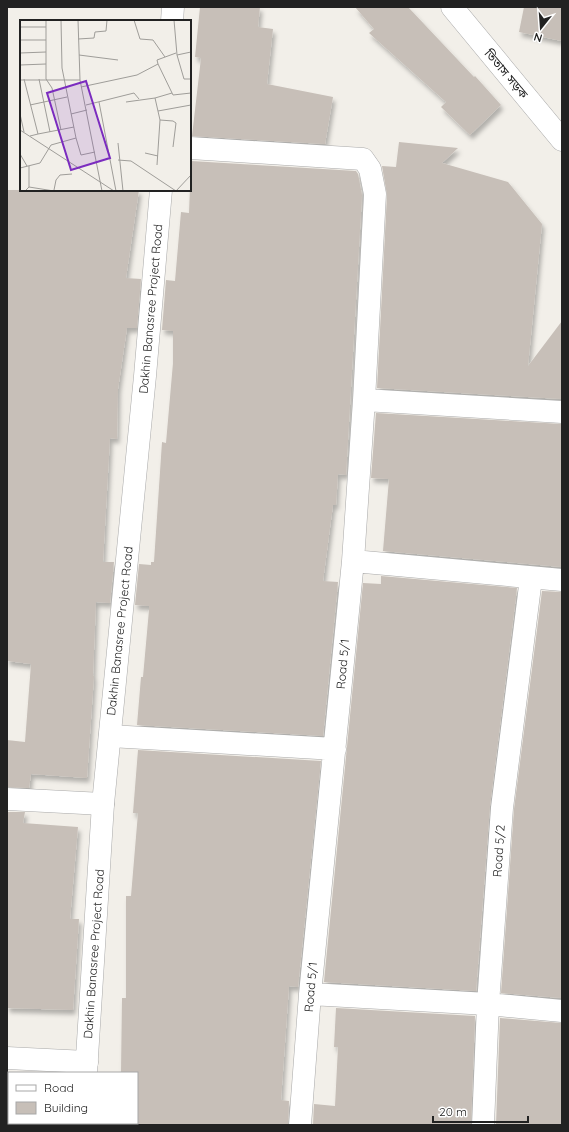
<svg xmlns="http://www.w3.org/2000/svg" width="569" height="1132" font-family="Quicksand,'Noto Sans Bengali',sans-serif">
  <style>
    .building { fill: #c7bfb8; filter: url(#shadow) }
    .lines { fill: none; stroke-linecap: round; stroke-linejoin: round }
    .minor-casing { stroke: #a9a9a9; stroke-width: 23 }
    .tertiary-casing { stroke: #a9a9a9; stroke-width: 23 }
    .minor { stroke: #fff; stroke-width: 22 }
    .tertiary { stroke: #fff; stroke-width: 22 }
    .labels { text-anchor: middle; stroke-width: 4; stroke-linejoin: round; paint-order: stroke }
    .street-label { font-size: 12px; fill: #222; stroke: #fff }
    .inset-road { fill: none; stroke: #9f9d99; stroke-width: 1 }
    .view { fill: #7b2cbf; fill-opacity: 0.15; stroke: #7b2cbf; stroke-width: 2 }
    .inset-edge { fill: none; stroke: #222; stroke-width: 2 }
  </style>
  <defs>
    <filter id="shadow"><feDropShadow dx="2.5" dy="4.5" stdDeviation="2" flood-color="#0004"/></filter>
  </defs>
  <rect width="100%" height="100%" fill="#f2efe9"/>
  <path class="building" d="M200,7h60l-2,20 15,2 -6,55 66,13 -8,47 -133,-8 9,-78 -6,-1z
    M355,7h53l66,70 1,-1 26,29 -31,30 -29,-28 5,-5 -77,-69 5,-4z
    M524,7h38v34l-43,-9z
    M399,142l59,6 -16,15 66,19 34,42 -14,142 34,-45v78l-185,-11 10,-193 -5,-29 14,1z
    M191,161l165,10 2,3 4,21 -16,280 -8,-1 -2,31h-3l-10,76 15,1 -15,154 -186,-11 4,-48h2l6,-67v-4l-14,-1 4,-41 12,1v-3h3l8,-120 4,1 7,-80v-32l-11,-1 4,-50 9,1 6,-69 8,1z
    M7,190h132l-13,88 15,1 -4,49h-10l-9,61 -1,50 -7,-1 -7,124h11l-4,41 -14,-1 -3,73 1,1 -7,102 -56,-4 -2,14 -22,-1v-47l18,2 6,-78 -24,-3z
    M376,413l186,11v143l-179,-16 6,-72 -18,-1z
    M381,576l136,12 -27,218 -14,185 -152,-9 39,-399 18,1z
    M542,591l20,1v406l-61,-5 13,-184z
    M138,750l183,11 -23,226 -9,-1 -8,114 8,1 -1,24h-151v-52h-16l1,-75h4v-102h5l7,-83h-5z
    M7,812h18l-2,11 55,4 -8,92h9l-6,91 -66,-2z
    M336,1008l139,8 -4,109h-158l1,-21 21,2 3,-59h-4z
    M500,1018l62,5v102h-66z"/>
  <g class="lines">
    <g class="minor-casing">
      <path id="minor" d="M190,148l173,11 7,10 5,25 -11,206
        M353,561l209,19
        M110,736l225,13
        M7,799l96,5
        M310,994l178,10 74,7
        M7,1058l80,4
        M300,1125l10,-131 43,-433 11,-161 198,12
        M483,1125l5,-121 14,-196 29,-230"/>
    </g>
    <g class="tertiary-casing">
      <path id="tertiary" d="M452,7l110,133
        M172,21l1,-14
        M86,1073l17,-269 42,-428 16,-186
        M82,1125v-2"/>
    </g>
    <use href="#minor" class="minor"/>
    <use href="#tertiary" class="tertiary"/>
  </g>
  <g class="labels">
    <g class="street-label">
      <text transform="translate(506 74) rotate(50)" y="4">তিতাস সড়ক</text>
      <text transform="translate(151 309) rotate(-85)" y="4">Dakhin Banasree Project Road</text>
      <text transform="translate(120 631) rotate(-84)" y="4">Dakhin Banasree Project Road</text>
      <text transform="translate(343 664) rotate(-85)" y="4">Road 5/1</text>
      <text transform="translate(499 851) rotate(-86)" y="4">Road 5/2</text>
      <text transform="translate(94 954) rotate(-86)" y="4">Dakhin Banasree Project Road</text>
      <text transform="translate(311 987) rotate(-85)" y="4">Road 5/1</text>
    </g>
  </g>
  <g transform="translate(20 20)">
    <rect width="171" height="171" fill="#f2efe9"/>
    <path class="inset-road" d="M26,0v59l6,9 9,42M58,0l2,60 22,111M114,0l6,19 13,1 12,17M154,0l3,35 14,-3M0,7h26M58,19l16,-1 1,-6 11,-1 1,-11M0,20h26M0,33l26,-1M59,35l39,5M157,35l7,24h7M138,44l-1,-4 19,-7M0,45l26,-1M4,59l14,55 -8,2M19,59l11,53M0,60h60M61,67l56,-12 21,-11 15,31 18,-2M135,78l5,22 -3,45M79,82l17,89M106,82l29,-4 17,-5M10,85l37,-8M66,85l48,-12 5,6M138,91l33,-6M0,94l4,18M51,94l16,-4M140,100l13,1 3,2 -3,24M0,110l94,61M18,114l36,-7M56,118l5,17 14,-3M98,123l5,48M125,133l13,3M0,134l7,12M98,140l13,1 45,30 15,-16M9,146v21M0,148l20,-5 11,-18 25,-7 -14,-70 -1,-48M34,170l2,-10 4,-5 12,-1M5,171l4,-4 25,4"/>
    <path class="view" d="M66,61l24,77 -39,12 -24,-77z"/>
    <rect width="171" height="171" class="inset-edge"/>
  </g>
  <rect width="569" height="1132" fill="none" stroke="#222222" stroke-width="16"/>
  <rect x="8" y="1072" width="130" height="52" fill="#ffffff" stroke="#a7a7a7"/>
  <rect x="16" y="1085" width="20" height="6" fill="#ffffff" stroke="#a7a7a7"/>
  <text x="44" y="1092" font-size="12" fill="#222222">Road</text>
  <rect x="16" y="1102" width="20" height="12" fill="#c7bfb8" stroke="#a7a7a7"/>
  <text x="44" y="1112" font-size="12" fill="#222222">Building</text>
  <g transform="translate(541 28) rotate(197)" stroke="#ffffff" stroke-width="3" paint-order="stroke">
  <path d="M0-3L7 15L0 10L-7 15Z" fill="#222222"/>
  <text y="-6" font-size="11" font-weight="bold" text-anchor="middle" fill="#222222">N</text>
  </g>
  <path d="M433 1116v6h95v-6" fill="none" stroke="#222222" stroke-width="2"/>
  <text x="439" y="1116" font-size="12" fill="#222222" stroke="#ffffff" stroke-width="3" paint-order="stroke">20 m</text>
</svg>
